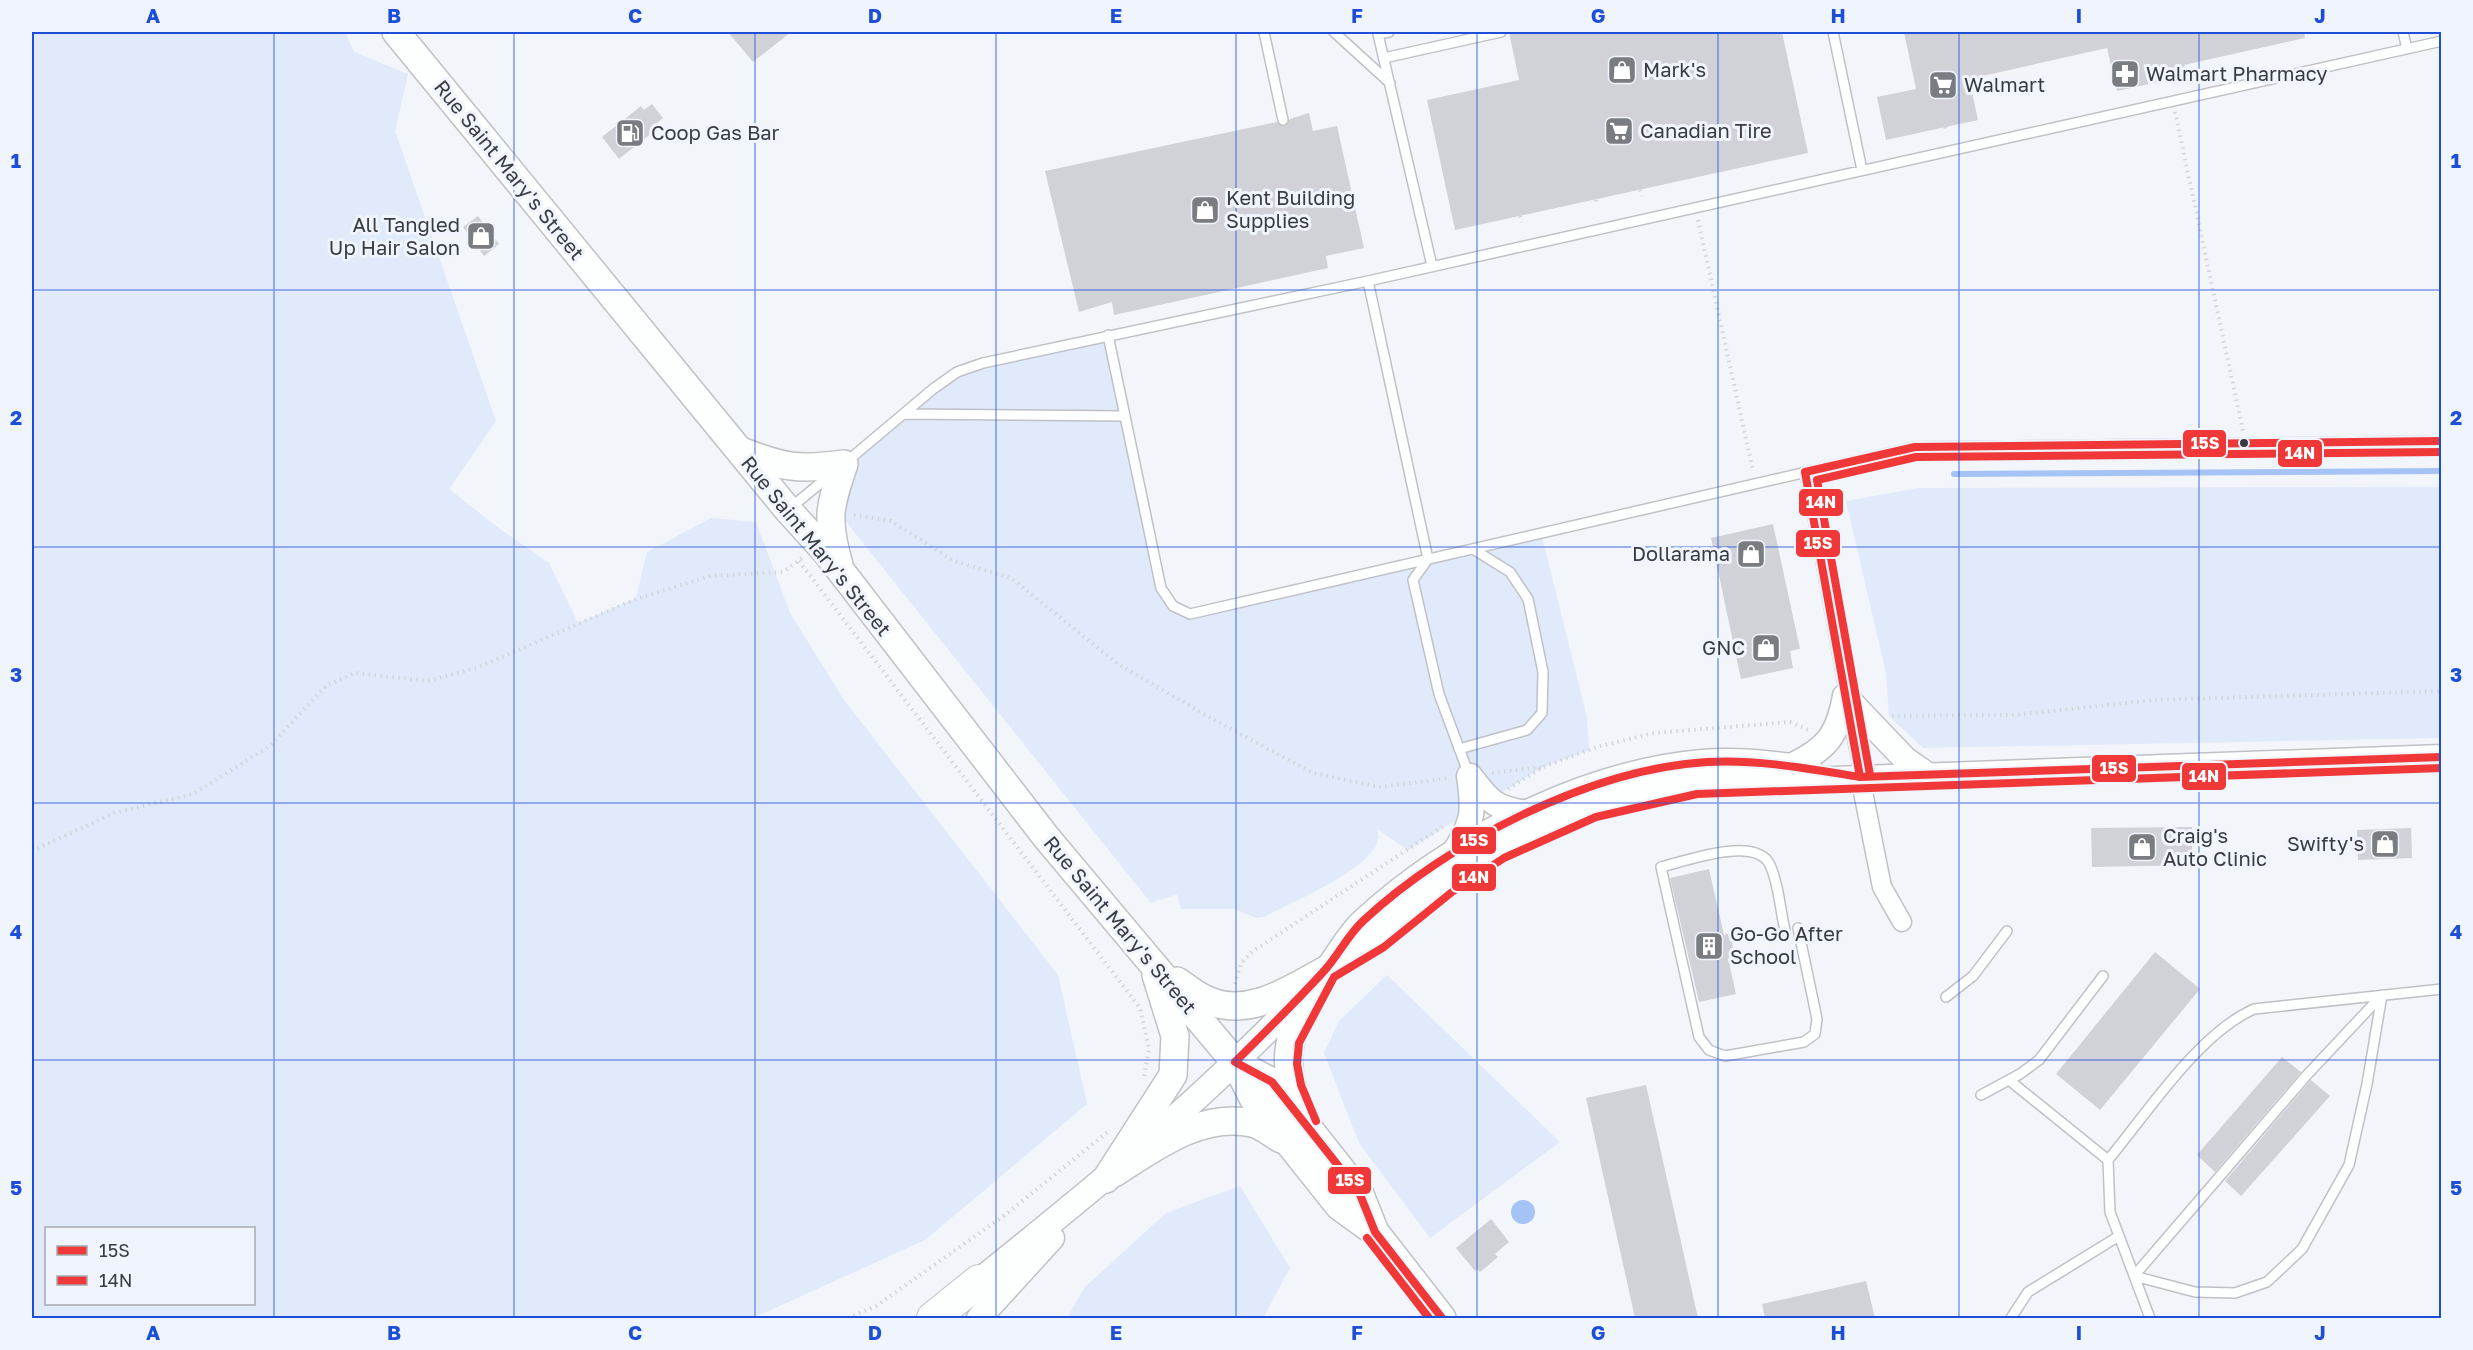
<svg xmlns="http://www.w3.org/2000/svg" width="2473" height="1350" font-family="'Golos Text',sans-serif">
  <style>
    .green { fill: #e0eafa; fill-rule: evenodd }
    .water { fill: #a6c3f5 }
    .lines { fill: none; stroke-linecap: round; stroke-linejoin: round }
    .stream { stroke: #a6c3f5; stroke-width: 6 }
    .building { fill: #d0d2d7 }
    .lane-casing { stroke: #bfc1c6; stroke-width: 12 }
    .street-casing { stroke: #bfc1c6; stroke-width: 21 }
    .secondary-casing { stroke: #bfc1c6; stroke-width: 27 }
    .primary-casing { stroke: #bfc1c6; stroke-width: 30 }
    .highway-casing { stroke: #bfc1c6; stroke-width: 34 }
    .path { stroke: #d3d5d6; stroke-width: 4; stroke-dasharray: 1.5 4.5; stroke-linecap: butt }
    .lane { stroke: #fdfefe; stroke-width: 9 }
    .street { stroke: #fdfefe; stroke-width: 18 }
    .secondary { stroke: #fdfefe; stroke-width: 24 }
    .primary { stroke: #fdfefe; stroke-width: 27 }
    .highway { stroke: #fdfefe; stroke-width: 32 }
    .bus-1-casing { stroke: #eff4fd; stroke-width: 12 }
    .bus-2-casing { stroke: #eff4fd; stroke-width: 12 }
    .bus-1 { stroke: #f03838; stroke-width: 8 }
    .bus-2 { stroke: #f03838; stroke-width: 8 }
    .grid { fill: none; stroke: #1d4ed8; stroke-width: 1.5; stroke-opacity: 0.55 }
    .bus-dot { fill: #383b3f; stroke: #eff4fd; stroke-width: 2 }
    .labels { text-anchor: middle; stroke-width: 6; stroke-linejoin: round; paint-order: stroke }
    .poi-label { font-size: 20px; fill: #383b3f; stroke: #eff4fd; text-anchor: start }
    .street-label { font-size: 20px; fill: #383b3f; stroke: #eff4fd }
    .line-badge { stroke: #eff4fd; stroke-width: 2 }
    .badge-label { font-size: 16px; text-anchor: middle; font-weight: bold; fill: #fff }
    .neatline { fill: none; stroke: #1d4ed8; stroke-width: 2 }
    .grid-label { font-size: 20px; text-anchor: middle; font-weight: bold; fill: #1d4ed8 }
  </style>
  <rect width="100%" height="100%" fill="#f2f5fa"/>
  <path class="green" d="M32,32h313l9,20 54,22 -13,57 101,290 -47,68 51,40 49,34 29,60 58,-25 11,-46 64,-34 45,4 34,91 54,87 214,275 29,129 -162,136 -172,78h-721zM46,1228h208v76h-208z
    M1108,335l53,253 12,18 17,8 351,-81 46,185 2,32 -46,17 -135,83 -31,-21c15,33 -90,75 -113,88l-8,1 -21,-9h-54l-4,-15 -26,9 -312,-390 5,-49 113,-92z
    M2441,487v251l-518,10 -34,-32 -3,-43 -40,-172 73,-13z
    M1387,975l173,167 -130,96 -71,-95 -35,-90 15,-32z
    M1240,1186l50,82 -27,50h-196l17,-30 82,-75z"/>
  <path class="water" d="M1511 1212a12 12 0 1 1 24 0a12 12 0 1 1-24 0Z"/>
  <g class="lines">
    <path class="stream" d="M1954,474l488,-3"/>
  </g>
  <path class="building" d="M728,32h63l-38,30z
    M1509,32h273l26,121 -353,77 -28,-130 92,-20z
    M1904,32h400l1,6 -121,27 2,11 -69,15 -10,-43 -138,31 9,41 -92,20 -9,-43 39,-8z
    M652,104l11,14 -8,7 3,3 -39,31 -17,-22 39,-31 3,4z
    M1309,113l4,18 24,-5 27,122 -38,8 2,12 -214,47 -2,-13 -33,10 -34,-141 232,-49 8,4 5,-7z
    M478,216l21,28 -15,12 -21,-29z
    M1773,524l27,125 -10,2 3,17 -52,11 -30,-141z
    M2192,827v38l-100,2 -1,-39z
    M2411,828l1,30 -54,2 -1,-30z
    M1709,869l15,66 6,-2 5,24 -7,1 8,36 -37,8 -29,-124z
    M2155,952l45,37 -100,121 -44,-36z
    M2282,1057l19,15 -86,100 -18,-17z
    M2311,1080l19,16 -89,100 -16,-15z
    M1646,1085l52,233h-63l-49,-220z
    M1491,1219l18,23 -14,12 3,3 -18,15 -3,-3 -2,2 -19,-23z
    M1866,1281l9,37h-110l-3,-14z"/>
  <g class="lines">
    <g class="lane-casing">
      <path id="lane" d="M1264,32l19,88
        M1334,32l56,51
        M1389,32l-11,2 54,232
        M1833,32l29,138
        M2403,32l4,17
        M1384,58l117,-26
        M1368,281l60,278 -15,21 26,114 30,81
        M1108,335l53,253 12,18 17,8 725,-167 527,-6
        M904,414l221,2
        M845,463l88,-74 24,-17 26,-9 385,-82 1074,-240
        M1805,472l40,223
        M789,509l45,-37
        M1848,715l12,62
        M1459,749l68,-19 15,-17 1,-41 -15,-73 -18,-27 -37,-23
        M1785,930c-5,-20 -6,-46 -15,-65 -14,-30 -84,-4 -109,2l38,170 10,13 16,6 79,-14 11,-8 2,-15 -19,-91
        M2382,995l-15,89 -18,81 -47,84 -35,33 -32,11 -40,-1 -61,-16 172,-200z
        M1946,997l27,-21 34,-45
        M2009,1080l99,80
        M1981,1095l39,-21 19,-14 64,-84
        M2011,1318l17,-26 91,-56
        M2150,1318l-40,-106 -2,-52c40,-48 90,-126 146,-151l188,-20"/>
    </g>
    <g class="street-casing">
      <path id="street" d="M1860,777l22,110 20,35"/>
    </g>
    <g class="secondary-casing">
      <path id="secondary" d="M1845,696l60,63 23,16
        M1791,766c36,-17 47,-31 54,-70
        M1470,776c20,26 25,33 58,37
        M1455,851c19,-30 19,-41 14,-75
        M1326,970l52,-32 68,-55 53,-34 94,-42 103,-23 746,-27
        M968,1294l11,-13c88,-71 175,-141 256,-219 31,-29 61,-60 90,-91 13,-15 22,-35 37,-49 88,-81 221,-150 341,-160 36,-3 71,1 107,7
        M979,1318l73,-80"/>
    </g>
    <g class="primary-casing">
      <path id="primary" d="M396,32l392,478 39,43 219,284 189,225 18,36 86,108 36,26
        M741,451c43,17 58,19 103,13 -15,44 -18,55 -5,101
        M1177,981c9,6 18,14 28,18 42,21 85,-10 121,-29
        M1235,1062l37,20 87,110 16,40 67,86
        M1299,1107c-25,-61 -2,-85 27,-137
        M1114,1173c41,-26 87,-61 138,-50 10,2 20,11 29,16
        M1106,1179l67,-104 2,-39 -19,-61"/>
    </g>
    <g class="highway-casing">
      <path id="highway" d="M933,1318l46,-37"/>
    </g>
    <path class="path" d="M2159,82v3
      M2175,112l68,319
      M1945,127l1,3
      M1640,190l2,6
      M1596,200l1,6
      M1520,216l2,6
      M1698,220l55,251
      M854,515l37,6 63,40 57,17 107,86 91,53 104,56 66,14 70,-9
      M799,561l341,447 9,41 -5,28
      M1892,716l121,-1 142,-15 287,-9
      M1492,773l51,-6
      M1508,789l35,-22 54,-20 57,-14 136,-11 21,9
      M32,851l82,-38 79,-19 77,-48 57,-61 28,-12 73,8 51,-14 157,-68 75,-23 72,-4 19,-14
      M1235,984l6,-21 12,-12 192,-126
      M848,1318l28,-12 129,-91 105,-85"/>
    <use href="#lane" class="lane"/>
    <use href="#street" class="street"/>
    <use href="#secondary" class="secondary"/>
    <use href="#primary" class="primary"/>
    <use href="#highway" class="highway"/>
    <g class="bus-1-casing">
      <path id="bus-1" d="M1860,777l-55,-305 110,-25 527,-6
        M1235,1062c30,-30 60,-59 89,-91 14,-15 23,-35 39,-50 84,-79 228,-152 344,-159 51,-3 103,7 153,15l582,-20
        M1235,1062l37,20 87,110 16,40 67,86"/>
    </g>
    <g class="bus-2-casing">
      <path id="bus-2" d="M1870,775l-53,-295 99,-23 526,-5
        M1316,1121l-15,-36 -4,-21 2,-21 35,-66 50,-30 68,-55 52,-34 92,-41 101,-23 745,-26
        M1367,1238l62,80"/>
    </g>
    <use href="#bus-1" class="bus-1"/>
    <use href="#bus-2" class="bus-2"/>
  </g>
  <path class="grid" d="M274,32v1286M514,32v1286M755,32v1286M996,32v1286M1236,32v1286M1477,32v1286M1718,32v1286M1959,32v1286M2199,32v1286M32,290h2410M32,547h2410M32,803h2410M32,1060h2410"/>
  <defs>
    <g id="shop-square" transform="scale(1.5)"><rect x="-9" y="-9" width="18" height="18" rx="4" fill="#797c80" stroke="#eff4fd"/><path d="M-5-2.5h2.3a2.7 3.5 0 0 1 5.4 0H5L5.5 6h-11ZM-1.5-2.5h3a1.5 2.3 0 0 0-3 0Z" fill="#fff"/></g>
    <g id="pharmacy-square" transform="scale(1.5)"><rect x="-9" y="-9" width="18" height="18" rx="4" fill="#797c80" stroke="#eff4fd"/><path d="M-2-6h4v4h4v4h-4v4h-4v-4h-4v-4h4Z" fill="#fff"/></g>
    <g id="supermarket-square" transform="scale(1.5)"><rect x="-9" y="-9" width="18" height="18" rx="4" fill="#797c80" stroke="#eff4fd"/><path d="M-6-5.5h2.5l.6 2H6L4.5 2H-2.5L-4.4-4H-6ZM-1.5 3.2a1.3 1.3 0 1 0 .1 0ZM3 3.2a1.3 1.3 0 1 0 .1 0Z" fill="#fff"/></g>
    <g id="fuel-square" transform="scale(1.5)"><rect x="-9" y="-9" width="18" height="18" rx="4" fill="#797c80" stroke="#eff4fd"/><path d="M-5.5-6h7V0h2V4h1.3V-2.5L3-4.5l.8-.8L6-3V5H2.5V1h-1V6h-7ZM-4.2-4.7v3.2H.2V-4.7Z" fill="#fff"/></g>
    <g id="building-square" transform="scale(1.5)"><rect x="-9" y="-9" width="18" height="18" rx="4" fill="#797c80" stroke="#eff4fd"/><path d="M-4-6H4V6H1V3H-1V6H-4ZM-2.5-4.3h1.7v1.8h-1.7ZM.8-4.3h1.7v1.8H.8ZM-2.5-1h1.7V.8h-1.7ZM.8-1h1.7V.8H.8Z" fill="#fff"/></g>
  </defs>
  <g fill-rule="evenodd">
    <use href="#shop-square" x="1622" y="70"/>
    <use href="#pharmacy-square" x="2125" y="74"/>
    <use href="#supermarket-square" x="1943" y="85"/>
    <use href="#supermarket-square" x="1619" y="131"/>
    <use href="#fuel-square" x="630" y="133"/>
    <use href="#shop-square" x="1205" y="210"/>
    <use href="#shop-square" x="481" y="236"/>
    <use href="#shop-square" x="1751" y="554"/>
    <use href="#shop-square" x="1766" y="648"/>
    <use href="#shop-square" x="2385" y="844"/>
    <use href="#shop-square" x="2142" y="847"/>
    <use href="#building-square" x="1709" y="946"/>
  </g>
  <circle class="bus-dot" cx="2244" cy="443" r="5"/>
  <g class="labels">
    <g class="poi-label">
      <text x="1643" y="77">Mark's</text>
      <text x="2146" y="81">Walmart Pharmacy</text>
      <text x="1964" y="92">Walmart</text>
      <text x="1640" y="138">Canadian Tire</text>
      <text x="651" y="140">Coop Gas Bar</text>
      <text x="1226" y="205">Kent Building<tspan x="1226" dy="23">Supplies</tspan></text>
      <text x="460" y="232" text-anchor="end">All Tangled<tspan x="460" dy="23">Up Hair Salon</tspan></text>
      <text x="1730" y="561" text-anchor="end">Dollarama</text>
      <text x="1745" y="655" text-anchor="end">GNC</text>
      <text x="2163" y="843">Craig's<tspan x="2163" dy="23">Auto Clinic</tspan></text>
      <text x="2364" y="851" text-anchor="end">Swifty's</text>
      <text x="1730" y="941">Go-Go After<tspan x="1730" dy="23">School</tspan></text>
    </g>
    <g class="street-label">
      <text transform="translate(509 170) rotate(51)" y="7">Rue Saint Mary's Street</text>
      <text transform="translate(816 546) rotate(51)" y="7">Rue Saint Mary's Street</text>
      <text transform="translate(1120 925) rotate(50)" y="7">Rue Saint Mary's Street</text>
    </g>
  </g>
  <g class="line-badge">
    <rect x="2182" y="429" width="45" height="29" rx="6" fill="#f03838"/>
    <rect x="2277" y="439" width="46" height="29" rx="6" fill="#f03838"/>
    <rect x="1798" y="488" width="46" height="29" rx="6" fill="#f03838"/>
    <rect x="1795" y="529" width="46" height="29" rx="6" fill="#f03838"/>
    <rect x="2091" y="754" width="46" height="29" rx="6" fill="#f03838"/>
    <rect x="2181" y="762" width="46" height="29" rx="6" fill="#f03838"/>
    <rect x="1451" y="826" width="46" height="29" rx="6" fill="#f03838"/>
    <rect x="1451" y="863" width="46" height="29" rx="6" fill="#f03838"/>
    <rect x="1327" y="1166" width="45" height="29" rx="6" fill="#f03838"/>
  </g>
  <g class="badge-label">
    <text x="2205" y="449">15S</text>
    <text x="2300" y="459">14N</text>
    <text x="1821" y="508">14N</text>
    <text x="1818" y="549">15S</text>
    <text x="2114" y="774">15S</text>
    <text x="2204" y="782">14N</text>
    <text x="1474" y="846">15S</text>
    <text x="1474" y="883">14N</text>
    <text x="1350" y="1186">15S</text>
  </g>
  <rect width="2473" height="1350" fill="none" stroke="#eff4fd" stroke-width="66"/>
  <rect x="45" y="1227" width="210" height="78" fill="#eff4fd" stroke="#a6aab1" stroke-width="1.5"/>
  <rect x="57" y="1246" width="30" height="9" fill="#f03838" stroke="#a6aab1" stroke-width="1.5"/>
  <text x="99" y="1257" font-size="18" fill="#383b3f">15S</text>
  <rect x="57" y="1276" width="30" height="9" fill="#f03838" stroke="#a6aab1" stroke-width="1.5"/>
  <text x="99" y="1287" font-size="18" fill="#383b3f">14N</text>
  <rect x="33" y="33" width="2407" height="1284" class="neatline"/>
  <g class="grid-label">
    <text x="153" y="23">A</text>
    <text x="394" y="23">B</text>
    <text x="635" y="23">C</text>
    <text x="875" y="23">D</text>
    <text x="1116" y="23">E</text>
    <text x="1357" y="23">F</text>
    <text x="1598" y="23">G</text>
    <text x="1838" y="23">H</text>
    <text x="2079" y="23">I</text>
    <text x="2320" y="23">J</text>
    <text x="16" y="168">1</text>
    <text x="2456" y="168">1</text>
    <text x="16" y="425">2</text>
    <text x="2456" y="425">2</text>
    <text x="16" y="682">3</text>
    <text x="2456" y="682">3</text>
    <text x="16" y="939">4</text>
    <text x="2456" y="939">4</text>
    <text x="16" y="1195">5</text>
    <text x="2456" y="1195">5</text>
    <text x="153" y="1340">A</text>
    <text x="394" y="1340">B</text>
    <text x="635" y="1340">C</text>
    <text x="875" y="1340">D</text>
    <text x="1116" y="1340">E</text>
    <text x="1357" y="1340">F</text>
    <text x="1598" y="1340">G</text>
    <text x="1838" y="1340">H</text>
    <text x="2079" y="1340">I</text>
    <text x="2320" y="1340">J</text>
  </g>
</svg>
